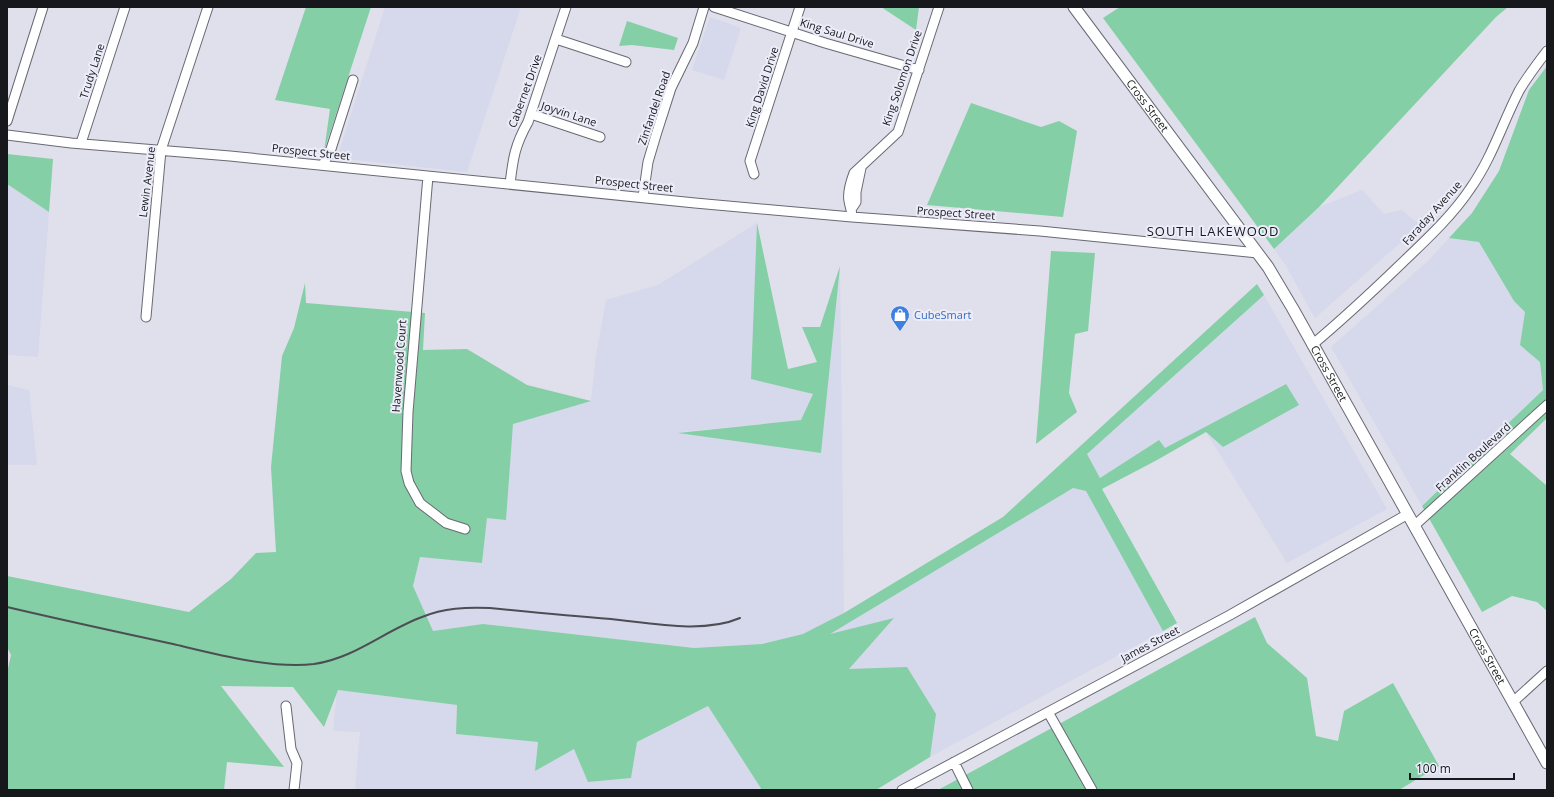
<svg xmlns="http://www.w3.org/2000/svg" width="1554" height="797" font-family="'Open Sans',sans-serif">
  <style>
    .built { fill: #d6d8eb }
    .green { fill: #84cfa5 }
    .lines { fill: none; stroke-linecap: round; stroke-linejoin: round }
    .minor-casing { stroke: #686973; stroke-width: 11 }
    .major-casing { stroke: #686973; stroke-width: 13 }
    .minor { stroke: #fff; stroke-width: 9 }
    .major { stroke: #fff; stroke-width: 11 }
    .rail { stroke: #4d4e54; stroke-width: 2 }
    .labels { text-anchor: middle; stroke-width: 4; stroke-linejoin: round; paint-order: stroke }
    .street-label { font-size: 11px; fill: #17181c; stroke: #ecedf9 }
    .shop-label { font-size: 11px; fill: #366cbe; stroke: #ecedf9; text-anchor: start }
    .quarter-label { font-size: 13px; letter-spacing: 1px; fill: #17181c; stroke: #ecedf9 }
  </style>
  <rect width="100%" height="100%" fill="#dfe0eb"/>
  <path class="built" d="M385,7h136l-54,165 -130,-14z
    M710,17l31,11 -17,52 -32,-10z
    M7,184l42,28 -11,145 -31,-2z
    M1362,190l22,24 18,-4 17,14 -12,13 -92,81 -29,-52 -12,-17 45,-42z
    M757,223l-6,156 62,15 -12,26 -121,12 141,21 19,-187 4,347 229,-125 13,2 77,141 -233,126 6,-43 -87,-45 45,-51 -66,17 -25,-1 -41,10 -68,4 -211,-24 -50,7 -20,-45 7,-29 62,6 5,-45 19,1 7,-95 78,-24 5,-45 10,-55 52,-15z
    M1449,238l30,4 35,59 12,11 -6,32 20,18 3,28 -121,116 -91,-159 98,-87z
    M1264,295l123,214 -100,54 -81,-131 17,15 75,-42 -13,-21 -120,64 -7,-8 -58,38 -13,-24z
    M7,385l22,5 8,75h-30z
    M337,690l120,15 -1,29 82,8 -3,29 39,-23 14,34 43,-4 6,-36 71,-36 54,84h-407l5,-58 -27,-1z"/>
  <path class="green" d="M306,7h65l-47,144 6,-42 -55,-9z
    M881,7h38l-3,23z
    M1120,7h388l-12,10 -177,190 -45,42 -171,-231z
    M627,21l51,17 -4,12 -42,-5 -13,1z
    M1547,66v352l-37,36 37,32v125l-10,-9 -25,-6 -30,16 -60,-106 121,-116 -3,-28 -20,-17 5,-33 -11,-11 -35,-59 -30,-4 23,-25 27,-42 30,-81z
    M971,103l70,24 18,-6 18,10 -14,86 -136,-12z
    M7,154l46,5 -4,53 -42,-28z
    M757,223l31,146 29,-7 -15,-35h18l20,-61 -19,187 -143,-20 123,-13 12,-26 -62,-15z
    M1051,251l44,2 -7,78 -13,3 -6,59 8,19 -41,32z
    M305,283l1,20 119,10 -2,37 44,-1 60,36 64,16 -78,23 -7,96 -19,-2 -5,45 -62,-6 -7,29 20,45 50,-7 211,24 68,-4 41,-10 41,-21 159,-96 254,-233 7,11 -177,159 13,24 59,-38 6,8 121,-64 13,21 -76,42 -17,-15 -49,28 -55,29 75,134 -14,8 -77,-140 -13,-3 -243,146 64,-16 -45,51 58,-2 29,47 -6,43 -54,33h-114l-54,-84 -71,36 -6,36 -43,4 -14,-33 -39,22 3,-29 -82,-8 1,-29 -119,-15 -14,37 -31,-40 -72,-1 63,81 -57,-5 -3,28h-217v-117l4,-18 -4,-8v-71l182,36 42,-33 25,-26 20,-1 -5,-85 11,-111 12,-28z
    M1255,617l12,26 40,35 9,58 22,5 6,-30 49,-28 46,83 -40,24h-461z"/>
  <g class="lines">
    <g class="minor-casing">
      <path id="minor" d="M714,7l111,36 94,27
        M556,39l70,23
        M531,114l69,23
        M7,121l36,-114
        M7,135l64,8 159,13 465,47 157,14 188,14 218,22
        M81,143l44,-136
        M323,165l8,-16 22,-69
        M754,174l-4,-13 50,-154
        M428,176l-20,236 -2,59 3,12 11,20 26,20 19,6
        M510,184c3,-26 5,-39 18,-62l38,-115
        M643,197l5,-35 8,-27 15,-47 22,-45 11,-36
        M852,208l4,-6v-10l5,-24
        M852,217c0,-6 -2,-10 -3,-16 -2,-9 2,-20 5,-28l44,-41 41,-125
        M146,317l15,-167 47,-143
        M1312,345c31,-26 61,-54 90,-82 24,-23 50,-47 68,-74 22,-31 32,-65 49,-98 8,-14 18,-27 28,-40
        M1414,526l133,-121
        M1513,702l34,-31
        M286,706l5,43 6,14 -3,27
        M1048,712l44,78
        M954,762l14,28
        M902,790l328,-175 178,-101"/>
    </g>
    <g class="major-casing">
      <g id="major">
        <path id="s1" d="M1074,7l194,260 25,42 254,454"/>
      </g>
    </g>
    <use href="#minor" class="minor"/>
    <use href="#major" class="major"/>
    <path class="rail" d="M7,607c55,13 111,25 166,37 42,10 98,25 141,20 41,-6 70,-33 108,-47 22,-9 44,-10 68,-9 40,4 81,8 121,11 39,4 92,15 129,-1"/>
  </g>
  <defs>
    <g id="shop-pin" transform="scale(1)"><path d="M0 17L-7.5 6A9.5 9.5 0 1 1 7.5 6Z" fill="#3f7fe0" stroke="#ecedf9"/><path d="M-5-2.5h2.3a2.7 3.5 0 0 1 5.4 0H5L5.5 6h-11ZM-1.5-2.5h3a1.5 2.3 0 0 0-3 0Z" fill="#fff"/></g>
  </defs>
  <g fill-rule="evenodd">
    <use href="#shop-pin" x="900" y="315"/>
  </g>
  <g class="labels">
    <g class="street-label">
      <text transform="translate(837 33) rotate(17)" y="4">King Saul Drive</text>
      <text transform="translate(92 71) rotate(-72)" y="4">Trudy Lane</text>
      <text transform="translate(902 78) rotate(-71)" y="4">King Solomon Drive</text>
      <text transform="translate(762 87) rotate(-72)" y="4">King David Drive</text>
      <text transform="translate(525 91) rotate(-70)" y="4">Cabernet Drive</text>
      <text dy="4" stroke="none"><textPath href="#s1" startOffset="123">Cross Street</textPath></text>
      <text transform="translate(654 108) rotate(-71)" y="4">Zinfandel Road</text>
      <text transform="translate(569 114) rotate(18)" y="4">Joyvin Lane</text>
      <text transform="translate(311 152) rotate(6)" y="4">Prospect Street</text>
      <text transform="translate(147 182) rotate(-83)" y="4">Lewin Avenue</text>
      <text transform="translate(634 184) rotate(6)" y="4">Prospect Street</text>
      <text transform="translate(956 213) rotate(4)" y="4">Prospect Street</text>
      <text transform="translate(1432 213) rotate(-48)" y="4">Faraday Avenue</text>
      <text transform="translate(399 366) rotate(-86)" y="4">Havenwood Court</text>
      <text dy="4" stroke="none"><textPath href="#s1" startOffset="447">Cross Street</textPath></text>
      <text transform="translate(1473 457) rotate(-42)" y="4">Franklin Boulevard</text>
      <text transform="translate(1150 644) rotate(-28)" y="4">James Street</text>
      <text dy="4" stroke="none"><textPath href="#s1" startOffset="771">Cross Street</textPath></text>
    </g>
    <g class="shop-label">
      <text x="914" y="319">CubeSmart</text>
    </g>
    <g class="quarter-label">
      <text x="1213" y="236">SOUTH LAKEWOOD</text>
    </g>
  </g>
  <rect width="1554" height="797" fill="none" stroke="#17181c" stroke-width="16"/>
  <path d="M1410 773v6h104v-6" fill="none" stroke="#17181c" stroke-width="2"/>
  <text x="1416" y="773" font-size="12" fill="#17181c" stroke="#ecedf9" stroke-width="3" paint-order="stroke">100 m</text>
</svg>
